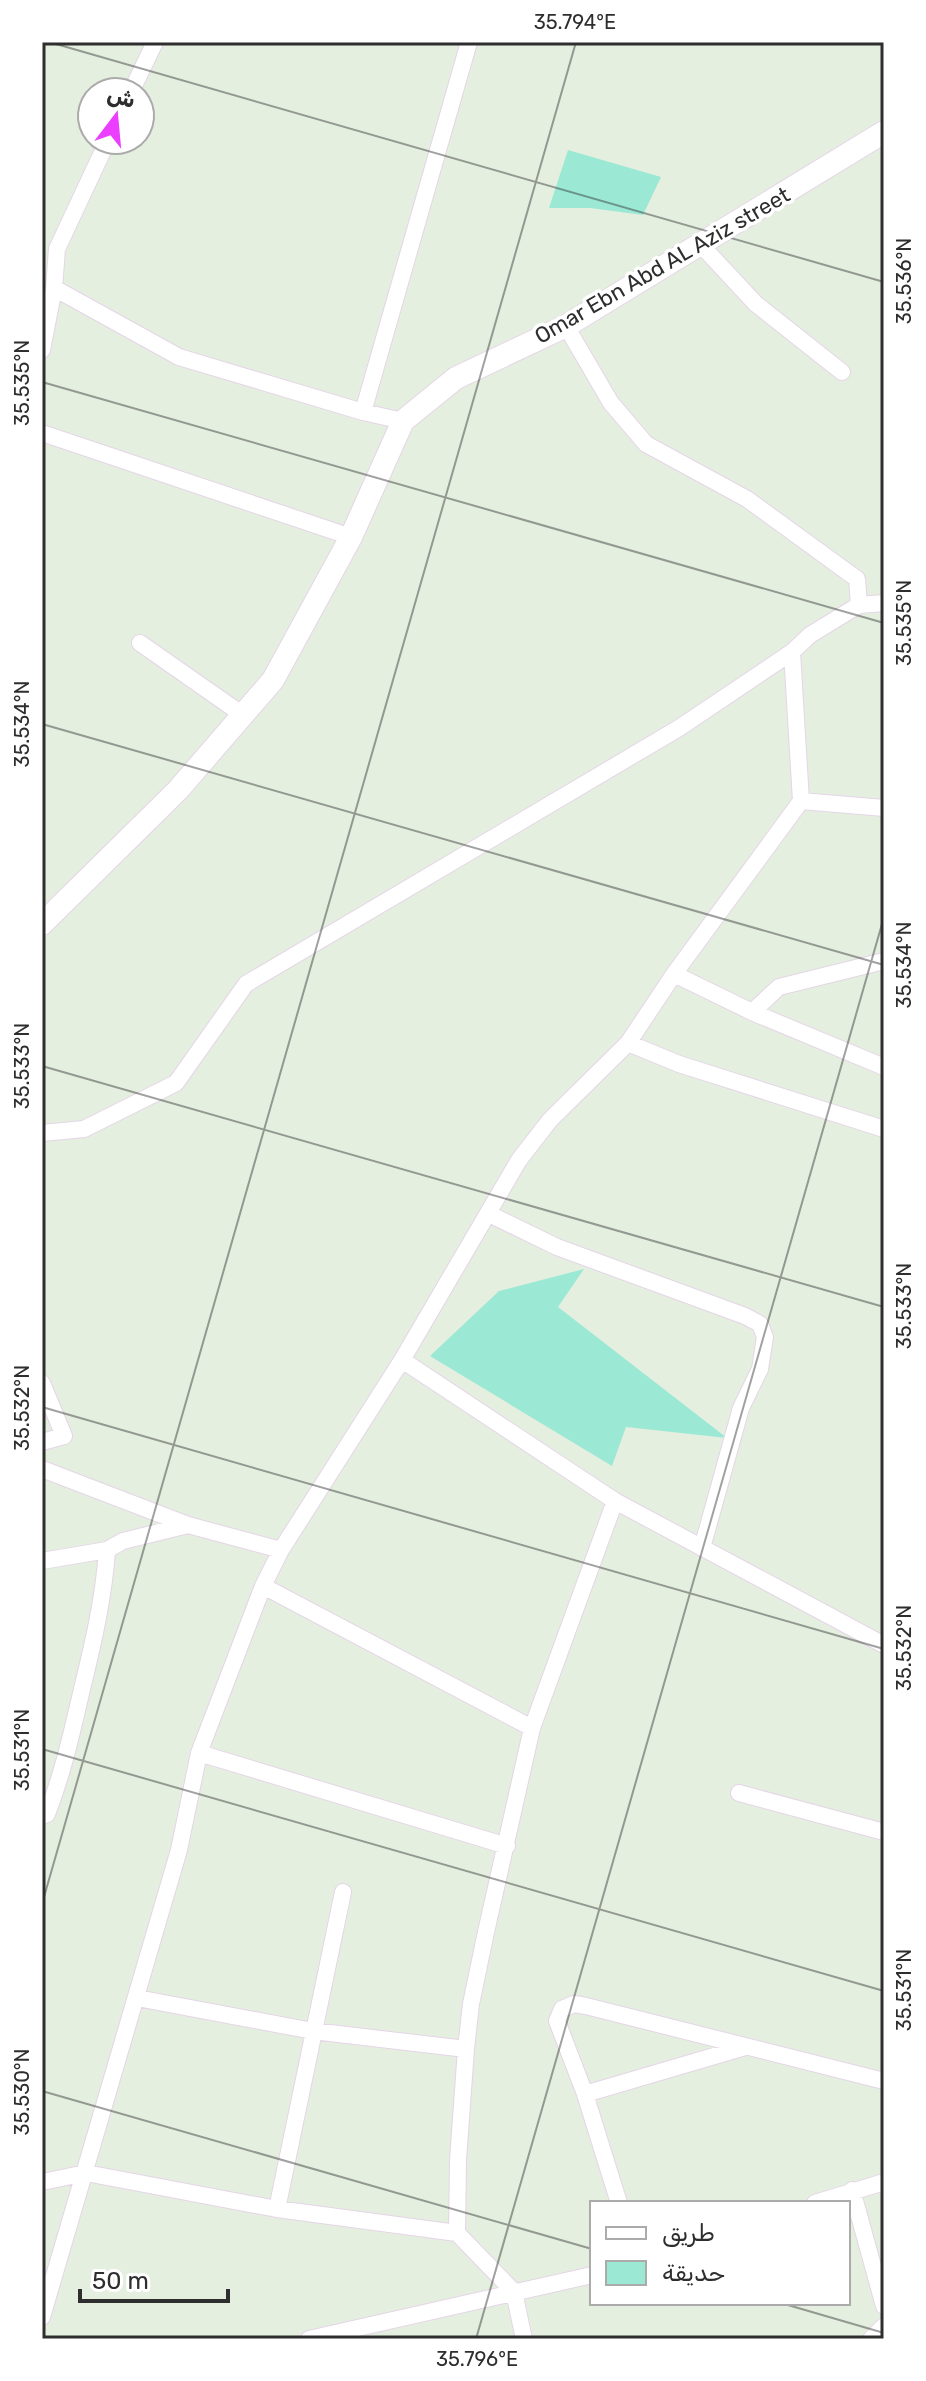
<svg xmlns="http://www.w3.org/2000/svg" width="926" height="2381" font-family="Rubik,Cairo,sans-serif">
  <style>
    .green { fill: #9be8d4 }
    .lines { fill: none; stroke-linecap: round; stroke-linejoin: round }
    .street-casing { stroke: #e5d5e7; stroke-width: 18 }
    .secondary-casing { stroke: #e5d5e7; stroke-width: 24 }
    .street { stroke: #fff; stroke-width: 16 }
    .secondary { stroke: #fff; stroke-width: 22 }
    .ticks { fill: none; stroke: #2e2e2e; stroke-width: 2; stroke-opacity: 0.45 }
    .labels { text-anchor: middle; stroke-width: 7; stroke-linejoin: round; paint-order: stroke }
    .street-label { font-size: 22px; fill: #2e2e2e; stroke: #fff }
    .neatline { fill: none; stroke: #2e2e2e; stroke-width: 3 }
    .ticks-label { font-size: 20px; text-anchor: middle; fill: #2e2e2e }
  </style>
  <rect width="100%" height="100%" fill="#e5efe0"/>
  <path class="green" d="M568,150l93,27 -18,38 -53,-7h-41z
    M584,1269l-26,38 169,131 -101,-11 -14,39 -182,-110 69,-65z"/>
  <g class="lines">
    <g class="street-casing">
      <path id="street" d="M131,92l24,-50
        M701,245l55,59 86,68
        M54,288l125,69 184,55 40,9
        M566,326l45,77 35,41 101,55 110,80 2,26 -49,30 -18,17 9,149
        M42,350l12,-62 3,-39 51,-109
        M363,412l106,-370
        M42,433l309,104
        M859,605l25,-2
        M140,643l103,72
        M674,974l78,38 132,55
        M752,1012l27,-25 105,-26
        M628,1043l51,21 205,65
        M42,1133l42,-4 92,-46 70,-99 433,-256 113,-76
        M489,1214l68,33 188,69 15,8 5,13 -5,32 -19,39 -39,140
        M402,1360l213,141 269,144
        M42,1383l22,53 -22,6
        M42,1469l146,56 93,25
        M42,1561l65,-11 16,-9 65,-16
        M263,1586l269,142
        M199,1753l308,93
        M739,1793l145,39
        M42,1816l5,-2c16,-41 25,-82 35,-125 11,-45 22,-92 25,-139
        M137,1998l176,33 153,18
        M585,2094l160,-47
        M42,2182l44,-9 191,36 180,24 57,59 10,47
        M852,2190l32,116
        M619,2203l-34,-109 -28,-73 5,-12 12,-5 12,2 298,75
        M815,2203l69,-21
        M277,2209l66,-317
        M457,2233l1,-73 8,-111 5,-45 15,-72 46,-204 83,-227
        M42,2317l137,-467 20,-97 64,-167 18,-36 121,-190 117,-200 31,-40 78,-77 46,-69 127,-173 83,7
        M309,2339l283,-64
        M871,2339l13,-13"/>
    </g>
    <g class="secondary-casing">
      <path id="secondary" d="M42,924l136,-134 95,-110 78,-143 52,-116 53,-43 110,-52 318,-194"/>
    </g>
    <use href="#street" class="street"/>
    <use href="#secondary" class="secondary"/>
  </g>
  <path class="ticks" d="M49,42l835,240M42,382l842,241M42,724l842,241M42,1066l842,241M42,1407l842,242M42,1749l842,242M42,1904l534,-1862M42,2091l550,158M781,2303l103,30M476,2339l408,-1422"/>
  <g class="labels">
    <g class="street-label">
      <text transform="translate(662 265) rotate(-30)" y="8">Omar Ebn Abd AL Aziz street</text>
    </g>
  </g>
  <rect width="926" height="2381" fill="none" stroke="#ffffff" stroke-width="88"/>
  <rect x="590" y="2201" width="260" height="104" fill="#ffffff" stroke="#ababab" stroke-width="2"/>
  <rect x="606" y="2227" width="40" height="12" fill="#ffffff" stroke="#ababab" stroke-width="2"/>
  <text x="662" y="2241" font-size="24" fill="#2e2e2e">طريق</text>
  <rect x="606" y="2261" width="40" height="24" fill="#9be8d4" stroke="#ababab" stroke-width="2"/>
  <text x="662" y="2281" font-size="24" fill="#2e2e2e">حديقة</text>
  <g transform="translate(116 116) rotate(16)"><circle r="38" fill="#ffffff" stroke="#ababab" stroke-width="2"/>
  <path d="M0-6L14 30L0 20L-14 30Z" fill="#eb3eff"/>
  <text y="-12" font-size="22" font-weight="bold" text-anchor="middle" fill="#2e2e2e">ش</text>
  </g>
  <path d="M80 2289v12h148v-12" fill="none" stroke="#2e2e2e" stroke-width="4"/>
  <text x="92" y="2289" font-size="24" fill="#2e2e2e" stroke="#ffffff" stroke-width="6" paint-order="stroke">50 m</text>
  <rect x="44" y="44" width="838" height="2293" class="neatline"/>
  <g class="ticks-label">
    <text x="575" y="29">35.794°E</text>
    <text transform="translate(904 281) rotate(-90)" y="7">35.536°N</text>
    <text transform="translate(22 383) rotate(-90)" y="7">35.535°N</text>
    <text transform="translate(904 623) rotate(-90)" y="7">35.535°N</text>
    <text transform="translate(22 724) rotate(-90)" y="7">35.534°N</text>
    <text transform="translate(904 965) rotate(-90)" y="7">35.534°N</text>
    <text transform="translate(22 1066) rotate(-90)" y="7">35.533°N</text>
    <text transform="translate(904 1306) rotate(-90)" y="7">35.533°N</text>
    <text transform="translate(22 1408) rotate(-90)" y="7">35.532°N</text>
    <text transform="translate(904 1648) rotate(-90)" y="7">35.532°N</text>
    <text transform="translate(22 1750) rotate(-90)" y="7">35.531°N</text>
    <text transform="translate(904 1990) rotate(-90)" y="7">35.531°N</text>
    <text transform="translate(22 2092) rotate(-90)" y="7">35.530°N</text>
    <text x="477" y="2366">35.796°E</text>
  </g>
</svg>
